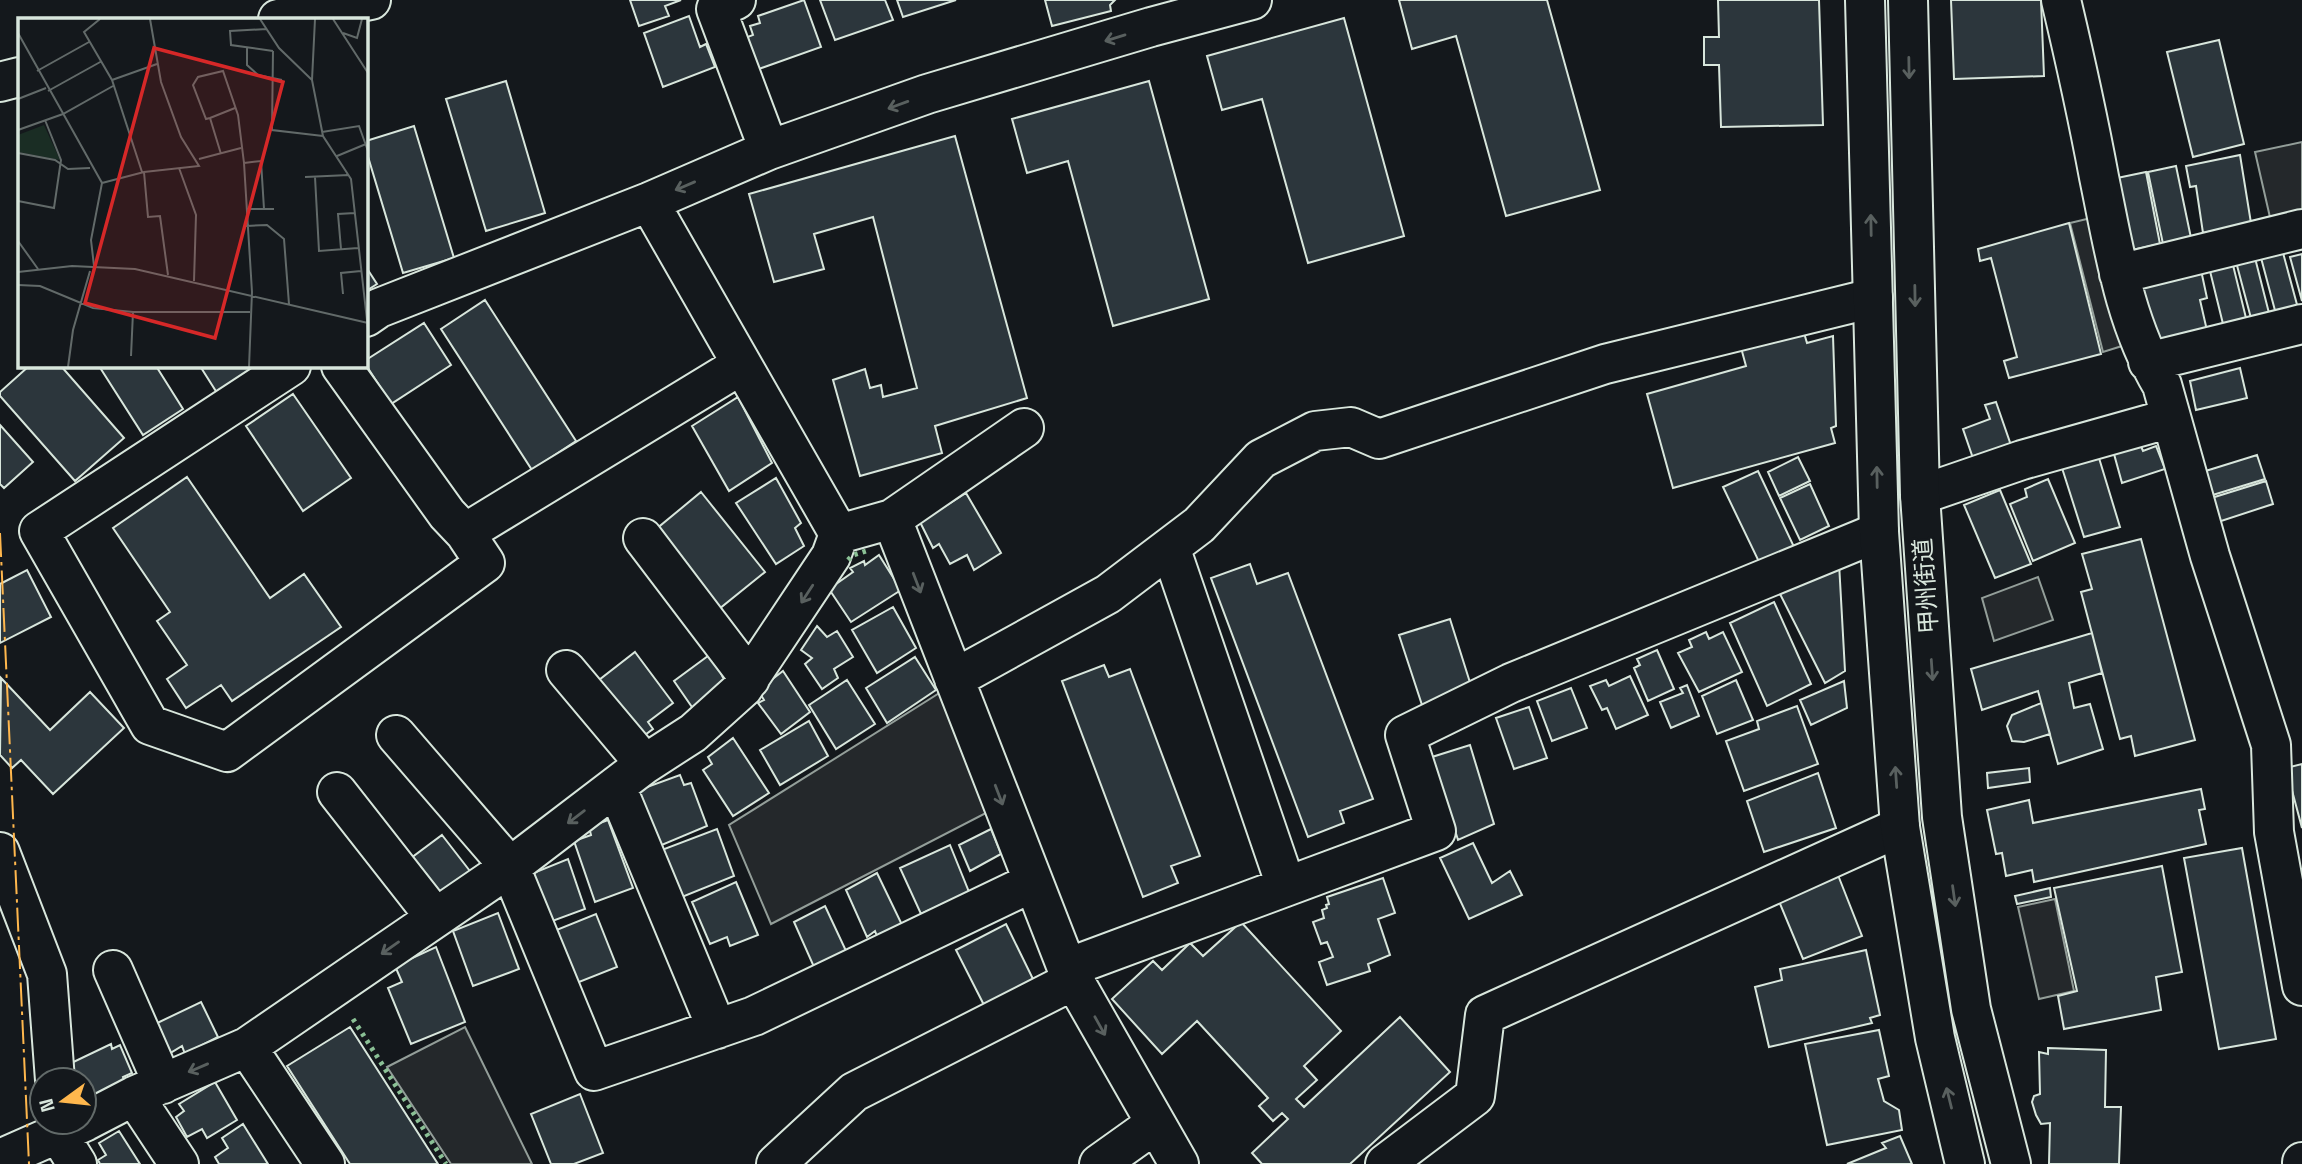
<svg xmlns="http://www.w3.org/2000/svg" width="2302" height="1164" font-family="'Space Grotesk','Noto Sans JP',sans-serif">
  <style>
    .parking { fill: #24282b; stroke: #939e99; stroke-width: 2 }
    .building { fill: #2c363c; stroke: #d8e6dc; stroke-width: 2 }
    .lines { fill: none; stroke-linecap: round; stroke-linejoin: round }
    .minor-casing { stroke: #d8e6dc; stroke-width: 42 }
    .highway-casing { stroke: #d8e6dc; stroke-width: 42 }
    .minor { stroke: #14181c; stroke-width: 38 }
    .highway { stroke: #14181c; stroke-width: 38 }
    .hedge { stroke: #8ac095; stroke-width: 5; stroke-dasharray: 3.5 5; stroke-linecap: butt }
    .power { stroke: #ffb74d; stroke-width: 2; stroke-dasharray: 24 5 3.5 5; stroke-linecap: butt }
    .oneway { stroke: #59605f }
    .labels { text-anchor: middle; stroke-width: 5; stroke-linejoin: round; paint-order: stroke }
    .street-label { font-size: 24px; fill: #d8e6dc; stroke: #14181c }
    .inset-road { fill: none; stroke: #626a69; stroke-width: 2 }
    .view { fill: #d62828; fill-opacity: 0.15; stroke: #d62828; stroke-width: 3.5 }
    .inset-edge { fill: none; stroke: #d8e6dc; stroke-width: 3.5 }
  </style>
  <rect width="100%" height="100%" fill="#14181c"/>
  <path class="parking" d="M2302,142v78l-30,6 -17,-74z
    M2091,218l31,128 -19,6 -33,-129z
    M2038,577l15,43 -59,21 -12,-43z
    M941,692l45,121 -215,111 -42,-99z
    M2055,899l19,92 -35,8 -21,-92z
    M465,1027l67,137h-81l-64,-97z"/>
  <path class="building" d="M630,0h51l-16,6 4,10 -30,10z
    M804,0l17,47 -65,23 -11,-32 8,-3 -3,-9 10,-3 -2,-7z
    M820,0h65l8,20 -58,20z
    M897,0h59l-53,17z
    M1045,0h70l-5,5 1,6 -59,15z
    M1399,0h148l53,190 -94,26 -50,-180 -44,13z
    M1718,0h101l4,125 -102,2 -2,-62h-15v-28h15z
    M1951,0h90l3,76 -90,3z
    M689,16l11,31 6,-3 9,23 -52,20 -19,-54z
    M1344,18l60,218 -96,27 -46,-164 -40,11 -15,-54z
    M2219,40l25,104 -51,13 -26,-105z
    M506,81l39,132 -59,18 -40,-132z
    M1149,81l60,218 -96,27 -45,-165 -41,12 -15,-54z
    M414,126l40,132 -51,15 -37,-123v-9z
    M955,136l72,262 -92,28 7,27 -82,23 -27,-96 32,-11 5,19 11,-3 2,12 34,-9 -44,-171 -59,17 10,35 -50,13 -25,-88z
    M2240,155l11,68 -48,10 -7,-47 -6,1 -4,-21z
    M2176,166l15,72 -28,6 -15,-72z
    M2146,172l14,72 -28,6 -15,-72z
    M2069,223l32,131 -92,24 -5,-17 13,-4 -26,-99 -11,3 -2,-12z
    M2282,249l17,63 -22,6 -17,-64z
    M2254,254l16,63 -18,5 -17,-64z
    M2302,254v47l-12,-44z
    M2232,261l15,61 -23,6 -15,-61z
    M366,267l11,17 -11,7z
    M2201,270l6,28 -7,2 8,35 -54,12 -13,-62z
    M485,300l91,141 -44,29 -91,-141z
    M424,323l27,42 -60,39 -25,-39v-5z
    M1802,326l5,17 26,-7 3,90 -5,2 4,15 -162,45 -26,-94 99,-28 -6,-22z
    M29,366h32l63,72 -49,43 -75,-85v-4z
    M99,366h57l27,43 -40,26z
    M200,366h62l-43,30z
    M2240,368l7,30 -51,12 -6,-29z
    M293,394l58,84 -48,33 -57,-85z
    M738,397l34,66 -43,28 -37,-65z
    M1996,402l18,52 -38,13 -13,-38 27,-10 -5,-14z
    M0,425l33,37 -29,26 -4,-4z
    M2140,444l3,7 13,-5 9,23 -43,14 -8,-29z
    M2257,455l8,24 -62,19 -7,-24z
    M1798,457l12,24 -31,15 -11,-24z
    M2099,458l21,69 -36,10 -22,-69z
    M1758,471l37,78 -34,17 -38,-79z
    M187,477l83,121 34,-24 37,53 -109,74 -11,-16 -35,23 -19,-29 20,-14 -30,-44 13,-9 -57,-84z
    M776,478l25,45 -6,5 9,18 -28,18 -40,-61z
    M2048,479l27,64 -42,18 -23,-57 17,-7 -2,-8z
    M2266,481l7,23 -61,20 -7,-24z
    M1810,484l19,42 -29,14 -20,-42z
    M2000,490l31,74 -36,14 -31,-73z
    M701,492l64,80 -46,37 -64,-79z
    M966,493l35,60 -27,17 -7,-15 -17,9 -11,-20 -6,4 -13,-26z
    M2141,539l54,201 -60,16 -4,-20 -11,3 -39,-147 11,-3 -10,-35z
    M879,555l22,35 -50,32 -22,-33 24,-17 -3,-4 14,-7 1,4z
    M1839,563l6,108 -20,12 -45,-89z
    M1250,564l7,20 31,-11 85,226 -33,12 4,12 -36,14 -97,-259z
    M27,570l24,47 -51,26v-59z
    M1774,602l37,82 -44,22 -37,-83z
    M893,607l23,41 -39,25 -25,-43z
    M1450,619l23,73 -50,16 -24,-73z
    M817,626l10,11 10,-6 16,26 -19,12 4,9 -16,11 -17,-25 7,-6 -11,-8z
    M1706,632l3,7 14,-7 19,40 -43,20 -21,-39 14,-6 -3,-7z
    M2092,633l10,40 -33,10 5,25 16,-4 13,45 -45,15 -20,-73 -56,19 -11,-41z
    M1657,650l17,39 -26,12 -14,-33 6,-3 -3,-6z
    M635,652l38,51 -25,19 5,7 -11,8 -43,-57z
    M712,653l13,29 -31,28 -20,-29z
    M915,657l21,33 -49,33 -21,-35z
    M1104,665l5,12 21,-8 70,187 -29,10 7,17 -35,14 -81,-216z
    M783,671l27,41 -29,22 -23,-31 6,-3 -6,-10z
    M1630,676l18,39 -32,14 -9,-21 -5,2 -12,-24 16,-6 3,6z
    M1,678l49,52 40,-38 34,36 -71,66 -32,-34 -9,8 -12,-13z
    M847,680l28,44 -39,25 -27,-44z
    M1736,680l17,40 -36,14 -15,-38z
    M1844,681l3,27 -36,17 -11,-25z
    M1687,685l12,31 -28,12 -11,-26 23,-9 -3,-5z
    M1571,688l16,40 -35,13 -15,-40z
    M2041,703l9,31 -26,8 -12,-1 -5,-15 5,-11z
    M1797,706l21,58 -74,27 -18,-50 33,-12 -2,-8z
    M1529,707l18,51 -33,11 -18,-51z
    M809,721l19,35 -48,29 -20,-35z
    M733,738l36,55 -36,23 -30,-46 9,-6 -4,-7z
    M1470,745l24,79 -36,16 -26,-83z
    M2302,764v64l-16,-60z
    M2029,768l1,14 -42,6 -1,-15z
    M1818,773l18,55 -72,24 -17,-51z
    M680,775l4,10 7,-2 16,43 -50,21 -21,-56z
    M2201,789l4,20 -6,1 7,34 -172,38 -2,-12 -26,6 -4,-23 -6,1 -9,-44 42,-10 4,23z
    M608,820l25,68 -38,14 -21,-61 17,-6 -2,-8z
    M717,829l17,47 -57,23 -18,-48z
    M991,829l10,25 -31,17 -11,-26z
    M442,835l31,40 -40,30 -30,-41z
    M1473,843l19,40 18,-12 12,24 -53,24 -29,-61z
    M950,845l19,47 -48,22 -21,-46z
    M2242,848l34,191 -57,10 -35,-191z
    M568,859l17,50 -38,14 -16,-49z
    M2162,866l20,106 -26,5 5,33 -97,19 -6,-33 19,-5 -23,-103z
    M1836,870l26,66 -59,23 -27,-65z
    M877,873l28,58 -25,13 -5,-13 -8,6 -21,-47z
    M1383,878l12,35 -17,6 12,36 -22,9 2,7 -43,14 -8,-23 14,-5 -6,-15 -6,2 -8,-22 11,-4 -2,-8 5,-2 -1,-3 3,-1 -2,-7z
    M736,882l22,53 -28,11 -3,-9 -17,7 -18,-42z
    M2050,888l1,9 -34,7 -2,-8z
    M825,906l22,47 -33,14 -20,-45z
    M498,913l21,56 -46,17 -20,-55z
    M596,914l21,53 -48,19 -20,-53z
    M1241,922l100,109 -37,35 13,14 -21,19 8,8 96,-90 50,55 -100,92h-88l-10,-11 36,-34 -6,-6 -9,8 -14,-15 9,-8 -71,-77 -35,33 -50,-55 41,-38 9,9 28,-27 13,13z
    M1006,924l28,57 -48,28 -30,-59z
    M436,947l29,75 -54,22 -23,-56 14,-6 -7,-16z
    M1866,950l14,65 -10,3 2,5 -103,24 -14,-60 27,-7 -2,-11z
    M201,1002l17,35 -33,17 -3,-8 -15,9 -16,-29z
    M350,1027l88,137h-88l-63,-98z
    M1879,1030l10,46 -11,3 6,22 15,9 3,20 -75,15 -22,-101z
    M111,1044l1,5 8,-4 12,28 -9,4 2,5 -41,21v-23h-12l-7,-14z
    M2048,1048l58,2 -1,57h16l-2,57h-70l1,-41 -9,1 -5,-9 -4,-13 2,-6 6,-2 -1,-42 9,2z
    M215,1082l22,38 -30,18 -5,-9 -15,8 -11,-20 8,-6 -5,-7z
    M580,1094l23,59 -29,11h-23l-20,-50z
    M243,1124l25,40h-49l-4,-7 13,-9 -6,-10z
    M119,1131l21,33h-40l-2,-4 8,-5 -7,-12z
    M1900,1136l12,28h-65l39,-16 -4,-5z"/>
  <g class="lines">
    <g class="minor-casing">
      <path id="minor" d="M736,0l-20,9 53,141
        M2061,0c14,59 27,118 38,177 15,72 25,144 63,208l48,171 61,189 3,87 28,154
        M278,19l93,-19
        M0,82l19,-5
        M2119,274l183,-45
        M366,317l13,-9 270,-106 120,-52 158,-56 224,-67 101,-27
        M2148,362l154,-38
        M291,366l-252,165 111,194 77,27 258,-189 -20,-30 276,-168
        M341,366l106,148 18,19
        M1920,495l102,-35 149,-42
        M892,519l175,449 112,196
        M839,534l53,-15 132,-91
        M643,538l107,141
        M1170,547l116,339
        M566,670l79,94
        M954,679l154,-85 91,-69 62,-66 54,-28 36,-4 28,12 226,-75 268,-66
        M396,735l114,132 84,204 160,-55 279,-134
        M616,786l101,243
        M337,792l98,125
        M0,852l47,122 8,106
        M1067,968l369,-137 -31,-96 106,-52 368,-151
        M113,970l50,114
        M247,1047l78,117
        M134,1096l45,68
        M58,1122l1,13 18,29
        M84,1122l50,-26 113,-49 263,-180 135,-103 48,-31 50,-45 88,-132 8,-22 -190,-332
        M0,1159l84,-37
        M776,1164l78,-72 220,-112
        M1099,1164l56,-40
        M1385,1164l90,-68 10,-81 415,-188
        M2302,1164v-2"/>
    </g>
    <g class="highway-casing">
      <path id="highway" d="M1865,0l14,532 21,295 35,211 30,126
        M1908,0l12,495 22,322 29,192 40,155"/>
    </g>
    <use href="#minor" class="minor"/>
    <use href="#highway" class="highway"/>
    <path class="hedge" d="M848,560l5,-5 13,-4
      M353,1019l93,145"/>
    <path class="power" d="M0,533l29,631"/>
  </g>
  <defs><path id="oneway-shaft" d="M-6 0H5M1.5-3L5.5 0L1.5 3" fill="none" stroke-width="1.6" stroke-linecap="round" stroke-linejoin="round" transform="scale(1.75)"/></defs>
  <g class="oneway">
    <use href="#oneway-shaft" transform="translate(1115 38) rotate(163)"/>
    <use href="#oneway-shaft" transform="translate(1909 68) rotate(89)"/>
    <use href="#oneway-shaft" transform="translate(898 105) rotate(160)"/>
    <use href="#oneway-shaft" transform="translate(685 186) rotate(157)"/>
    <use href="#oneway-shaft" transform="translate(1871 225) rotate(-91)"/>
    <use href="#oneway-shaft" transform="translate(1915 296) rotate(89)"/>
    <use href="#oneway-shaft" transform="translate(1877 477) rotate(-91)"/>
    <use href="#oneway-shaft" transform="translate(917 583) rotate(69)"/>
    <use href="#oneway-shaft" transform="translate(807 594) rotate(123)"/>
    <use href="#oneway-shaft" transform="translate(1932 670) rotate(86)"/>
    <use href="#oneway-shaft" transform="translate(1896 777) rotate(-94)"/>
    <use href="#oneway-shaft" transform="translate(999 795) rotate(69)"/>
    <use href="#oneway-shaft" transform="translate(576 817) rotate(143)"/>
    <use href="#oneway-shaft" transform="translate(1954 896) rotate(82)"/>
    <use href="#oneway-shaft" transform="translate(390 948) rotate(145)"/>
    <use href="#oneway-shaft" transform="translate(1100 1026) rotate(61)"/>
    <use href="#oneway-shaft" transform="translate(198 1068) rotate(157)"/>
    <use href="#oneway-shaft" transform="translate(1949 1098) rotate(-104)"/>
  </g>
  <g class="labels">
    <g class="street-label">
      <text transform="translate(1926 586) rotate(-94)" y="8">甲州街道</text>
    </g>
  </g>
  <g transform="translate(18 18)">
    <rect width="350" height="350" fill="#14181c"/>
    <path d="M26,107l16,35 -42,-8v-17z" fill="#1a2d24"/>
    <path class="inset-road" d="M82,1l-16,13 28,48 30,92M242,1l19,29 33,32 11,56 28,43 17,150M315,1l35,54M249,11l-37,2 1,14 42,6M0,15l84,150 -11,57 3,26M325,15l14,5 5,-19M229,30v17l11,10 24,5M255,33l-1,79 51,6M19,53l52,-29M94,62l45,-16M294,62l3,-61M30,73l54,-30M0,81l28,-11M192,100l25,-10M0,112l45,-16 50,-28M304,114l37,-6 9,25M0,135l37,7 13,9 22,-1M203,136l-11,-36 -4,1 -13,-34 5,-8 25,-6 15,44 6,48 8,129 -3,75M319,138l29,-12M181,141l42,-11M226,145l17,-2 3,48M161,150l17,47 -2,66M126,154l4,45 12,-1 8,59M287,159l44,-2M297,159l4,74 39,-3M84,165l42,-11 55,-6 -18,-29 -20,-55 -11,-63M0,183l36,7 7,-48 -16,-40M228,191h28M228,208l21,-1 17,14 5,65M0,223l20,28M323,231l-3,-35 17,-1M0,254l54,-6 63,3 233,54M0,267l22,1 53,22 40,4h117M325,276l-2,-21 20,-2M113,338l2,-44M50,349l5,-37 17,-59"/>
    <path class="view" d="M136,30l129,34 -68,256 -130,-35z"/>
    <rect width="350" height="350" class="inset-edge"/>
  </g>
  <g transform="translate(63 1101) rotate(255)"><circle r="33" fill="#14181c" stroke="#626a69" stroke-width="2"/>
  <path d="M0-5L12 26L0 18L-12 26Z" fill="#ffb74d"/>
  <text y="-10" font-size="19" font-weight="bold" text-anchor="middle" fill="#d8e6dc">N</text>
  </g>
</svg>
